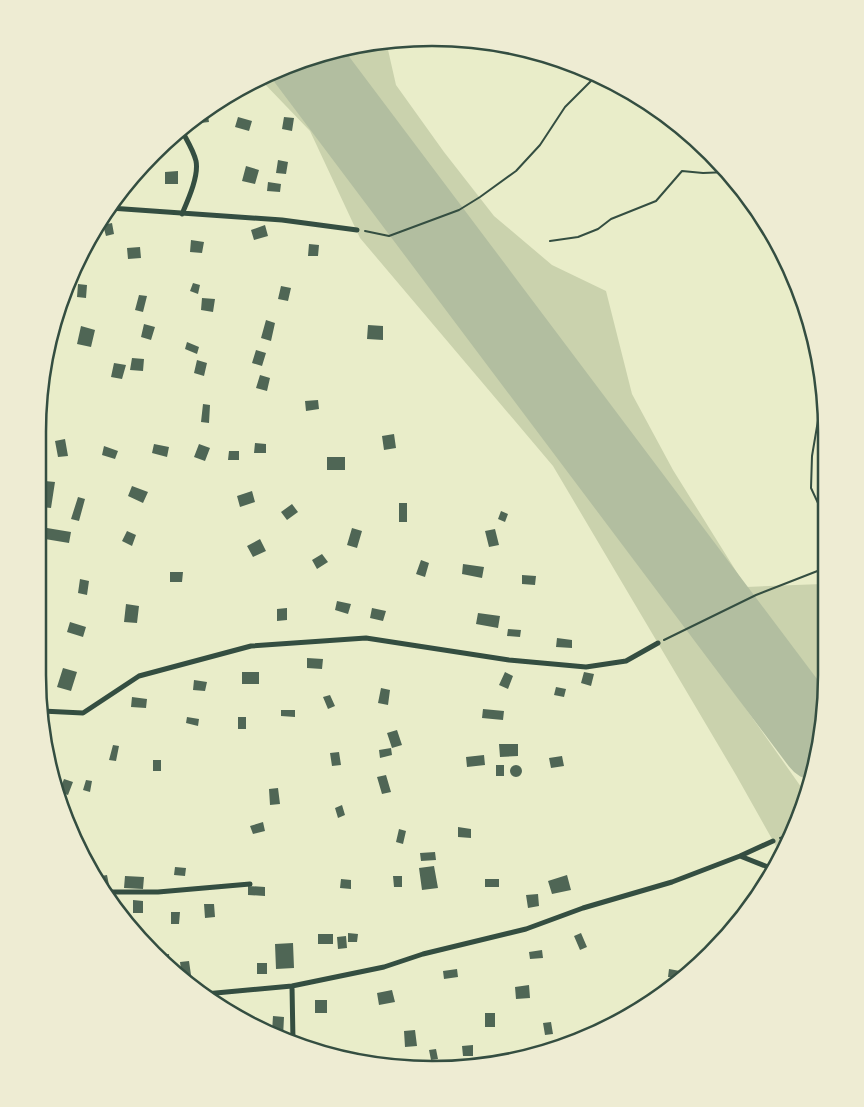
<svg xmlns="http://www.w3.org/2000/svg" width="864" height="1107" font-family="'Noto Sans',sans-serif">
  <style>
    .green { fill: #cad2ad }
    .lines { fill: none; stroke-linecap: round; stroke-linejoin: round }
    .runway { stroke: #b2bea0; stroke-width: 75 }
    .building { fill: #4f6655 }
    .path { stroke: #344e41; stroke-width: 2 }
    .minor { stroke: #344e41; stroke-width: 5 }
    .rim { fill: none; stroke: #344e41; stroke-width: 2.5 }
  </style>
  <rect width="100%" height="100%" fill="#e9edc9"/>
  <path class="green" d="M380,41h6l10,44 48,67 50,64 58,49 54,26 26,103 41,76 73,117 76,-3 -2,133c-161,-223 -325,-445 -493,-664z
    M272,74c187,233 362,475 534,720l-9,32 -16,29 -45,-80 -183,-309 -193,-228 -50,-107 -50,-52z"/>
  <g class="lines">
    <path class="runway" d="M304,59l515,685"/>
  </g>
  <path class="building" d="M207,110l2,12 -17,2 -1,-3z
    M238,117l14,4 -3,10 -14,-4z
    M284,117l10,1 -2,13 -10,-2z
    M278,160l10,2 -2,12 -10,-1z
    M246,166l13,4 -4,14 -13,-3z
    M178,171v13h-13v-12z
    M268,182l13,2 -1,8 -13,-1z
    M112,223l2,11 -8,2 -3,-11z
    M265,225l3,11 -14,4 -3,-10z
    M191,240l13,2 -2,11 -12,-1z
    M309,244l10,1 -1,11h-10z
    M140,247l1,11 -13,1 -1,-11z
    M193,283l7,2 -2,9 -8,-3z
    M78,284l9,1 -1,13 -9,-1z
    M281,286l10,2 -3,13 -10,-2z
    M139,295l8,1 -4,16 -8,-2z
    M202,298l13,1 -2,13 -12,-2z
    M266,320l9,3 -4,18 -10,-3z
    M144,324l11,3 -4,13 -10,-3z
    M368,325l15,1v14l-16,-1z
    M81,326l14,4 -4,17 -14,-3z
    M187,342l12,5 -2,7 -12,-5z
    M256,350l10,3 -4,13 -10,-3z
    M132,358l12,1 -1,12 -13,-1z
    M197,360l10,3 -3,13 -10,-3z
    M114,363l12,2 -4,14 -11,-2z
    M260,375l10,3 -3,13 -11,-3z
    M40,399l5,1 -3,16 -4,-1z
    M318,400l1,9 -13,2 -1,-10z
    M203,404l7,1 -1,18 -8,-1z
    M38,426l6,1 -5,22h-1z
    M394,434l2,14 -12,2 -2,-14z
    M65,439l3,17 -10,1 -3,-16z
    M255,443l11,1v9h-12z
    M154,444l15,3 -2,10 -15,-4z
    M199,444l11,4 -5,13 -11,-4z
    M104,446l14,5 -3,8 -13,-4z
    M229,451h10v9h-11z
    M327,457h18v13h-18z
    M45,481l10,1 -4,26 -10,-1z
    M132,486l16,6 -5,11 -15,-7z
    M252,491l3,11 -15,5 -3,-11z
    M78,497l7,2 -6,22 -8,-2z
    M399,503h8v19h-8z
    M292,504l6,8 -11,8 -6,-8z
    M501,511l7,3 -3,8 -7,-3z
    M41,527l30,5 -2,11 -30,-5z
    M352,528l10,3 -5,17 -10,-3z
    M495,529l4,16 -10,2 -4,-16z
    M127,531l9,4 -4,11 -10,-5z
    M260,539l6,12 -13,6 -6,-11z
    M322,554l6,8 -11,7 -5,-9z
    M421,560l8,3 -4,14 -9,-3z
    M463,564l21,3 -2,11 -20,-4z
    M170,572h13l-1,10h-12z
    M522,575l14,1 -1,9 -13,-1z
    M80,579l9,2 -2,14 -9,-2z
    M337,601l14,3 -3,10 -13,-4z
    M126,604l13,2 -2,17 -13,-1z
    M287,608v12l-10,1v-12z
    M372,608l14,3 -3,10 -13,-3z
    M478,613l22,3 -2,12 -22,-4z
    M70,622l16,5 -3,10 -16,-5z
    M508,629l13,1 -1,7 -13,-1z
    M557,638l15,2v8l-16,-1z
    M307,658l16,1 -1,10 -15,-1z
    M63,668l14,4 -6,19 -14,-4z
    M242,672h17v12h-17z
    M505,672l8,4 -5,13 -9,-4z
    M584,672l10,2 -3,12 -10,-3z
    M194,680l13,2 -2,9 -12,-1z
    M556,687l10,2 -2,8 -10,-2z
    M381,688l9,2 -2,15 -10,-2z
    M330,695l5,11 -7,3 -5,-12z
    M132,697l15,2 -1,9 -15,-1z
    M483,709l21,2 -1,9 -21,-2z
    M281,710h14v7l-14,-1z
    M187,717l12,2 -1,7 -12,-3z
    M238,717h8v12h-8z
    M397,730l5,15 -10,3 -5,-15z
    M499,744h19v12l-18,1z
    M113,745l6,1 -3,15 -7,-1z
    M391,748l1,7 -12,3 -1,-8z
    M339,752l2,13 -9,1 -2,-13z
    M484,755l1,10 -18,2 -1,-10z
    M562,756l2,10 -13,2 -2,-10z
    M153,760h8v11h-8z
    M510 771a6 6 0 1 1 12 0a6 6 0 1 1-12 0Z
    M496,765h8v11h-8z
    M386,775l5,17 -9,2 -5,-17z
    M64,779l9,3 -5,13 -9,-3z
    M86,780l6,1 -2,11 -7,-2z
    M278,788l2,16 -10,1 -1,-16z
    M342,805l3,10 -7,3 -3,-10z
    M263,822l2,9 -12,3 -3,-8z
    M458,827l13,2v9l-13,-1z
    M399,829l7,2 -3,13 -7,-2z
    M435,852l1,8 -15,1 -1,-8z
    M434,866l4,22 -16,2 -3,-22z
    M175,867l11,1 -1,8 -11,-1z
    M107,875l2,10h-7l-1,-9z
    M567,875l4,15 -19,4 -4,-13z
    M125,876l19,1 -1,12 -19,-1z
    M393,876h9v11h-8z
    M341,879l10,1v9l-11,-1z
    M485,879h14v8h-14z
    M248,886l17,1v9l-17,-1z
    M538,894l1,12 -11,2 -2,-13z
    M133,900l10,1v12h-10z
    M204,904h10l1,13 -10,1z
    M171,912h9l-1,12h-8z
    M348,933l10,1 -1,8h-9z
    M581,933l6,14 -7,3 -6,-14z
    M318,934h15v10h-15z
    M346,936l1,12 -9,1 -1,-12z
    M293,943l1,25 -18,1 -1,-25z
    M542,950l1,8 -13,1 -1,-7z
    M169,954l1,13 -15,-11z
    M189,961l2,14 -9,1 -2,-14z
    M257,963h10v11h-10z
    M457,969l1,8 -14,2 -1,-8z
    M669,969l11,2 -1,7 -11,-1z
    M529,985l1,13 -14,1 -1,-12z
    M392,990l3,12 -16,3 -2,-12z
    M315,1000h12v13h-12z
    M485,1013h10v14h-10z
    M273,1016l11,1 -1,20 -11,-5z
    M551,1022l2,12 -8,1 -2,-12z
    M415,1030l2,16 -12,1 -1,-16z
    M473,1045v11h-10l-1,-10z
    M436,1049l2,10 -7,1 -2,-10z"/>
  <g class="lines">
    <path class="path" d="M365,231l24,5 70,-26 21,-13 36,-26 24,-26 25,-38 32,-32
      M550,241l28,-4 20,-8 13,-10 45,-18 26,-30 21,2 25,-1
      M823,391l-11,65 -1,32 13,28
      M664,640l92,-45 64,-25 3,-6
      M780,838l12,-4"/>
    <path class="minor" d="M181,129c5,10 12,20 15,32 3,15 -8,39 -14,53
      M110,208l172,12 75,10
      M42,711l41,2 56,-37 112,-30 115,-8 143,22 77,7 40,-6 32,-18
      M740,856l33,13
      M106,892h52l92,-8
      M292,986l1,55
      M205,994l87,-8 92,-19 39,-13 103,-25 57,-21 89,-26 68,-26 33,-15"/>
  </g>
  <path d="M0 0H864V1107H0ZM432 46H432A386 386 0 0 1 818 432V675A386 386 0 0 1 432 1061H432A386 386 0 0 1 46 675V432A386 386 0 0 1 432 46Z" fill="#eeecd3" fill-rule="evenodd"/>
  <path class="rim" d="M432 46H432A386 386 0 0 1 818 432V675A386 386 0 0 1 432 1061H432A386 386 0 0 1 46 675V432A386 386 0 0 1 432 46Z"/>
</svg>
